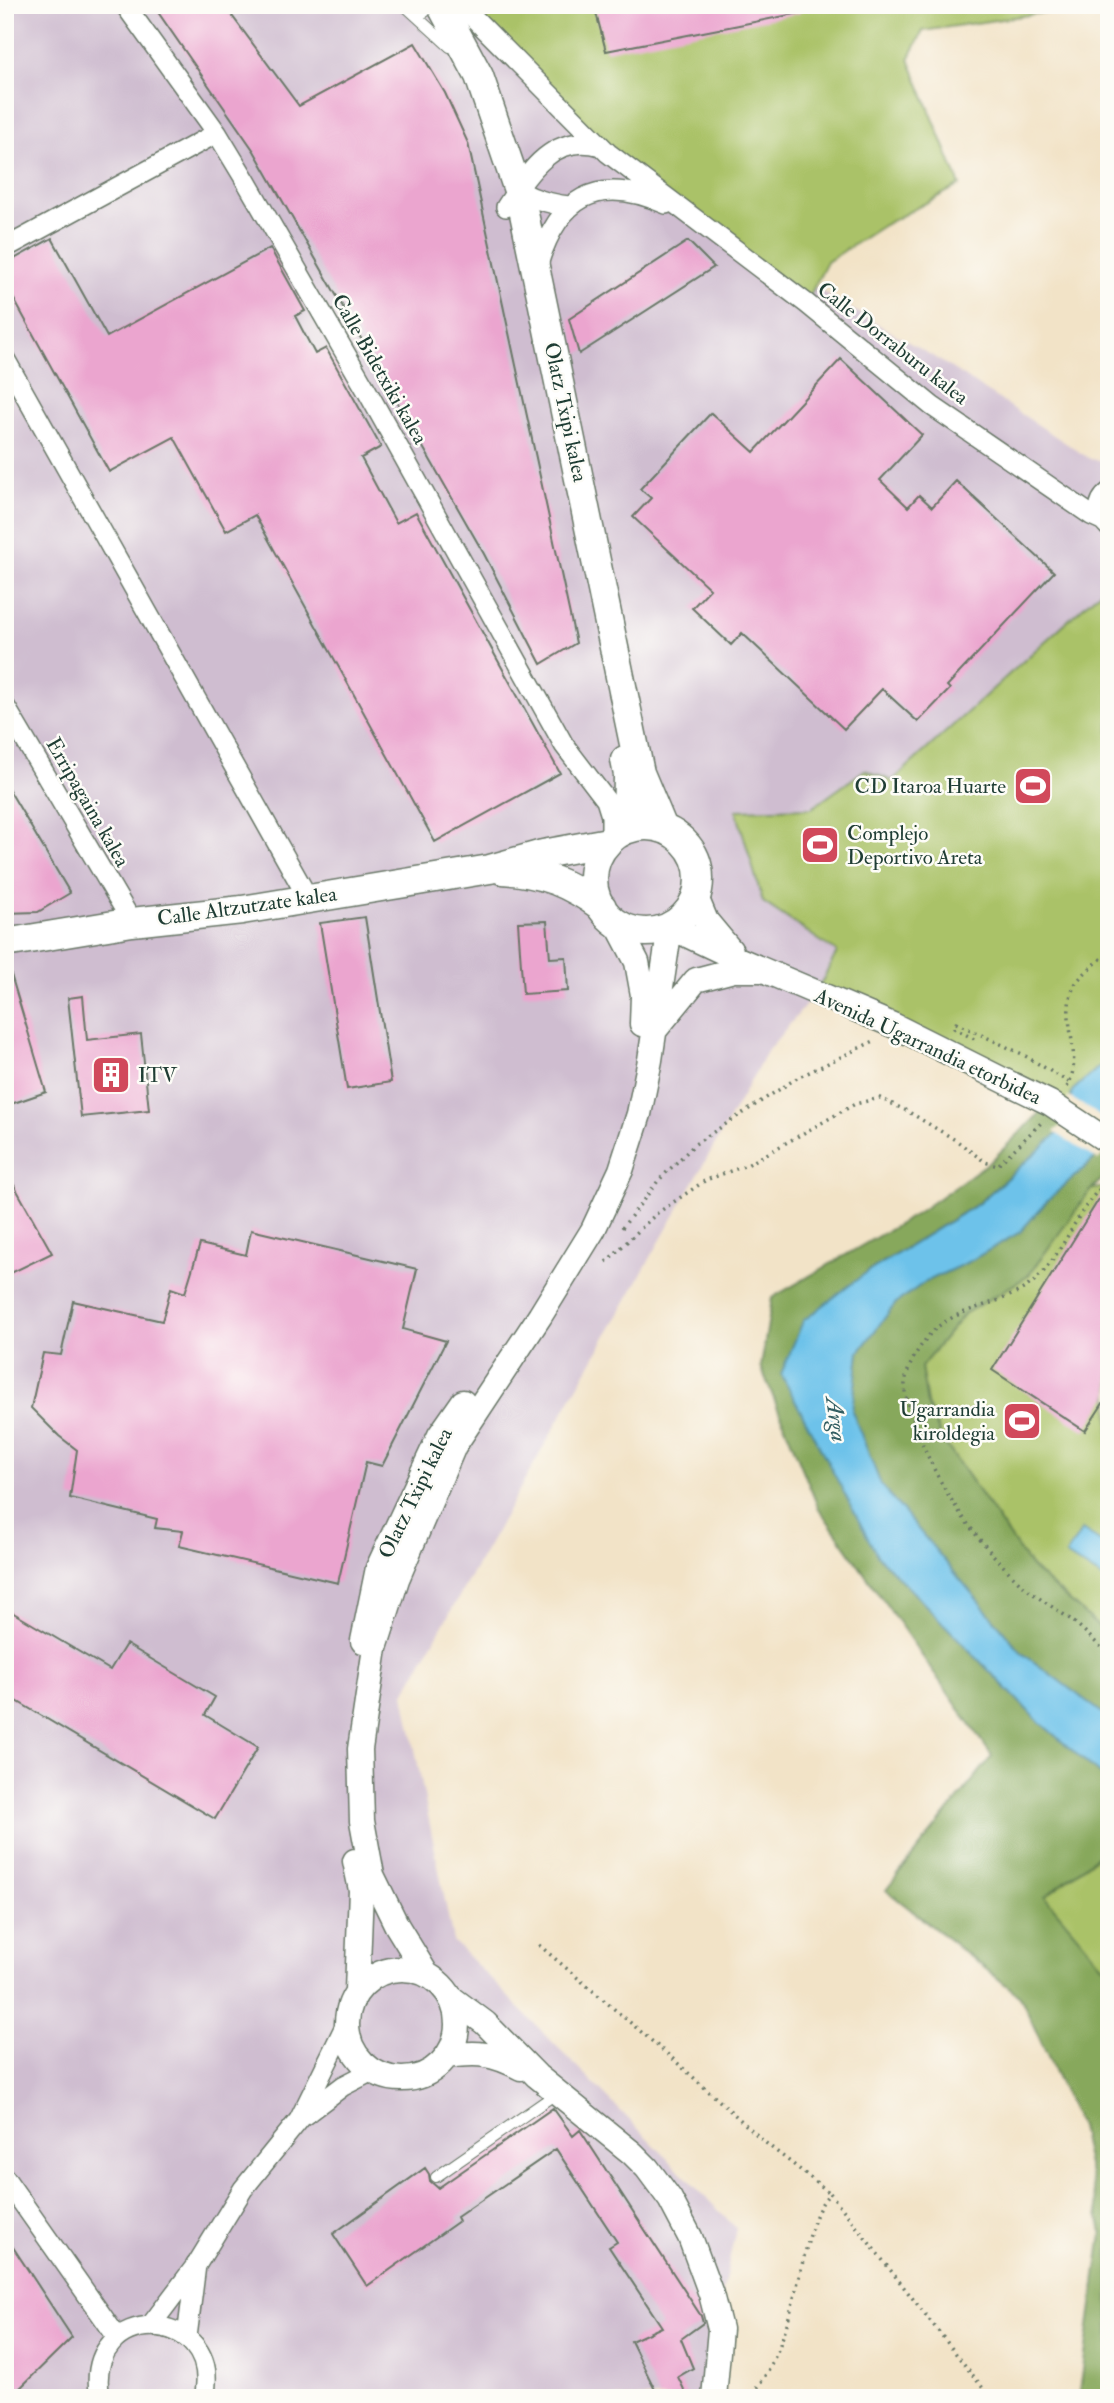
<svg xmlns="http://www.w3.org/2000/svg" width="1114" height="2403" font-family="'IM FELL Double Pica',serif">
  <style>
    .industrial { fill: #cfbdd0 }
    .green { fill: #aac267; stroke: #64804e; stroke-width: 2 }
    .forest { fill: #87a85c; stroke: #537248; stroke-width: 2 }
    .water { fill: #6dc2ea; stroke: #46808f; stroke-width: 2 }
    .pier { fill: #f2e3c7 }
    .building { fill: #eba5cf }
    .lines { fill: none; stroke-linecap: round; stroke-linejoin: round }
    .service-casing { stroke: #697767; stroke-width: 12 }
    .minor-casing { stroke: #697767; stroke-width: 22 }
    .tertiary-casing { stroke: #697767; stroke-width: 27 }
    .secondary-casing { stroke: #697767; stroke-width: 31 }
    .path { stroke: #697767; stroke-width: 3.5; stroke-dasharray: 2 5; stroke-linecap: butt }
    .service { stroke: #fff; stroke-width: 10 }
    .minor { stroke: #fff; stroke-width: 19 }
    .tertiary { stroke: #fff; stroke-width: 24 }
    .secondary { stroke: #fff; stroke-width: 28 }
    .tertiary-bridge-casing { stroke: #697767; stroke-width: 27; stroke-linecap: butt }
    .tertiary-bridge { stroke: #fff; stroke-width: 24 }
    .labels { text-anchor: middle; stroke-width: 5; stroke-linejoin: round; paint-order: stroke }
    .street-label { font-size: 21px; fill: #1f3d34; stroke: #fdfcf7 }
    .poi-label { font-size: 21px; fill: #1f3d34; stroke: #fdfcf7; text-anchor: end }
    .water-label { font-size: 23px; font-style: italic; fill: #325e62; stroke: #fdfcf7 }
  </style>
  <rect width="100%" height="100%" fill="#fdfcf7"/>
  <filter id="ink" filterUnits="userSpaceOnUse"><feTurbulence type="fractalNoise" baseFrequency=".0143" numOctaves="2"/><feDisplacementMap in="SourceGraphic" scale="14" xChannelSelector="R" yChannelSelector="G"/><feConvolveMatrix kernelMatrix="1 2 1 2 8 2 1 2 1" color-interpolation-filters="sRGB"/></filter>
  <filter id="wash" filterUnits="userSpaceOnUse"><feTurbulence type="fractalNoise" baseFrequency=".00686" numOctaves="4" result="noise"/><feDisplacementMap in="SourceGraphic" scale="28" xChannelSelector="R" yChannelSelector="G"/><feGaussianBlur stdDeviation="1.57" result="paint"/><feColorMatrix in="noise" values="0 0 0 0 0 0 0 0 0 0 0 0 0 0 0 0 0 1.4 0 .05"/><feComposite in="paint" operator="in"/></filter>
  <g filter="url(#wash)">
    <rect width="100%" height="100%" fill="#f2e3c7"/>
    <path class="industrial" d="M5,5h456l228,209 250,146 151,99 19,3v121l-217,198 -27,-11 -53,38 -75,2 26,92 74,50 -21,41 -48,57 -364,644 49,247 283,287 -35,170h-696z"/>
    <path class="green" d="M461,5h627v1l-165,25 -14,28 51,126 -76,40 -57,37 -21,41 -198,-150z
      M1109,583v368l-12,10 12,-9v106l-37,33 -4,24 -252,-122 21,-41 -74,-50 -27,-92 76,-2 53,-38 27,11z
      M1109,1186v450l-78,-69 -89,-128 -15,-35 -6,-37 43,-53 64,-38 62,-86z
      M1097,1857l12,5v111l-65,-76z"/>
    <path class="forest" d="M1050,1103l16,24 -88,76 -111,69 -64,49 74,234 159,164 73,63v80l-13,-5 -51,40 64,76v425h-30l23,-165 -22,-106 -60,-131 -134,-106 106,-134 -174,-249 -57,-140 11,-69 144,-84 75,-53z
      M1109,1146v26l-19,19 -62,85 -64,38 -43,53 6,37 15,35 89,128 78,69v82l-87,-65 -141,-168 -29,-74 7,-59 37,-49 29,-21 45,-21 50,-29 28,-32z"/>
    <path class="water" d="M1109,1058v88l-61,54 -28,32 -50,29 -45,21 -29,21 -37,49 -7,59 29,74 141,168 87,65v64l-73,-63 -159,-164 -96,-181 22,-53 60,-46 116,-72 86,-76 7,-36z
      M1082,1530l27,17v24l-5,8 -38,-24z"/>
    <path class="pier" d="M1068,1096l41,25v29l-11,10 -44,-28 8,-7z"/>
    <g id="blocks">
      <path class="building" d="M153,5h71l75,101 116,-63 30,50 23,50 108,500 -35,21 -57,-110 -230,-403z
        M594,5h206v8l-194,38z
        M52,238l55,99 163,-89 35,63 -10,5 20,38 11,-6 55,99 -20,11 35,65 20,-11 144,261 -125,69 -180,-327 -29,16 -52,-94 -65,35 -104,-189v-19z
        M688,241l26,26 -135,87 -10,-35z
        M841,359l81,76 -42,45 28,27 11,-12 13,12 24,-26 98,91 -107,114 3,3 -32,33 -36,-33 -38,40 -102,-96 -11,12 -39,-37 18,-19 -77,-72 18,-19 -11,-9 71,-76 43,39z
        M5,783l65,110 -32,19 -33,1z
        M365,917l26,165 -44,7 -27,-166z
        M547,921l3,37 16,-1 2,34 -45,3 -5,-72z
        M5,968h4l37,124 -41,14z
        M83,996l4,44 54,-6 8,76 -68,7 -13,-119z
        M5,1169l47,84 -47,23z
        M1109,1183v211l-24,37 -93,-61z
        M251,1230l166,39 -14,60 43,12 -64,125 -16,-4 -28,121 -159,-37 4,-15 -28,-3 2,-9 -87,-21 7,-48 -18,-14 -28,-28 12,-55 18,2 12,-54 89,20 9,-33 14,5 15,-49 46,11z
        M5,1608l105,62 16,-26 89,53 -10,18 53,32 -43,72 -210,-125z
        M553,2108l20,28 7,-6 121,186 2,7 -22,16 12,29 -15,9 10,21h-29l-28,-57 31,-14 -53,-80 8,-5 -61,-93 -99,68 2,4 -92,65 -34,-52 92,-66 4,6 1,7 8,7z
        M5,2235l67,102 -62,61h-5z"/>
    </g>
  </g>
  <g filter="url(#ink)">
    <use href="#blocks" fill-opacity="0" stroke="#697767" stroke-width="2"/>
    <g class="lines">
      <g class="service-casing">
        <path id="service" d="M404,5l46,42
          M416,16l9,-4 -1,-7
          M436,2177l121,-84"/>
      </g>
      <g class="minor-casing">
        <path id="minor" d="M125,5l92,128 29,48 121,210 197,354 42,55 5,16v22
          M461,5l147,148 198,150 126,103 159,109 11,5
          M513,185c12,13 38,19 56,21
          M506,207c22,-34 47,-75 95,-61
          M5,248l212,-115
          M537,268c20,-70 59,-95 129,-64
          M5,359l303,539
          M1108,526c-11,-10 -12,-24 1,-34
          M5,706l127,216
          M302,2117l41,-31 29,-15
          M5,2178l112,159
          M151,2325l46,-61 46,-75 56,-69 47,-96
          M187,2337l9,-72
          M100,2398c-19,-98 125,-93 104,0"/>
      </g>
      <g class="tertiary-casing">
        <path id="tertiary" d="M696,897l10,24 25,30
          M616,922l21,40 6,33 -1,29
          M655,1030l41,-50 38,-10h24
          M363,1641l15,-73 62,-133 23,-33
          M355,1861l6,29 -4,100
          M347 2024a55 55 0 1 1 110 0a55 55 0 1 1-110 0Z
          M427,1975l-30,-49 -25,-51 -10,-54 -2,-72 15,-101 22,-69 57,-133 86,-130 53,-86 28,-60 18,-56 11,-54 20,-133 72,34 153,65 118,59
          M450,1997l35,26 52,53 95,77 15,15 23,31 20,38 21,57 9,35 -6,69
          M447,2056c32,-4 45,-3 74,12"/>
      </g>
      <g class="secondary-casing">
        <path id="secondary" d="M441,5l38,71 42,123 119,574 23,55
          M625,760l3,15 -1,54
          M593 879a53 53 0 1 1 106 0a53 53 0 1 1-106 0Z
          M503,870c41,3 66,13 99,37
          M5,943l127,-21 110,-12 248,-41 53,-15 65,-12"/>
      </g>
      <path class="path" d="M974,1039l-20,-11 2,-5 66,31 48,29
        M1067,1087c19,-32 -11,-71 9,-104 8,-11 23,-22 33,-31
        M1109,1179c-7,8 -15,15 -21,24 -19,26 -32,62 -59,82 -30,22 -73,21 -99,49 -12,14 -27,38 -25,57 1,9 6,18 8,26 20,64 57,117 105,164 16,16 38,27 56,41 12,10 23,22 35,33
        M622,1228l36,-47 37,-37 102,-66 79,-38
        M606,1262l50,-48 50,-34 41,-15 108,-61 25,-6 27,13 50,30 28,21 12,4 45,-44
        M539,1945l134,114 94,85 63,49
        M747,2398c38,-35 47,-107 61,-156 5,-18 9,-35 22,-49l156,199"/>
      <use href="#service" class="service"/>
      <use href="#minor" class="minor"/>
      <use href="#tertiary" class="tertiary"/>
      <use href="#secondary" class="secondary"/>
      <g class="tertiary-bridge-casing">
        <path id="tertiary-bridge" d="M1013,1085l37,18 59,39"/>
      </g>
      <use href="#tertiary-bridge" class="tertiary-bridge"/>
    </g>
  </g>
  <defs>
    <g id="stadium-square" transform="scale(2.0125)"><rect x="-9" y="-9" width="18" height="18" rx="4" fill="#d1495b" stroke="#fdfcf7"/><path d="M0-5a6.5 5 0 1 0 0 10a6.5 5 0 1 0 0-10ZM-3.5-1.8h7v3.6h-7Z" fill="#fff"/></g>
    <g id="building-square" transform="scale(2.0125)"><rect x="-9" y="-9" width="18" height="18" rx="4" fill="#d1495b" stroke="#fdfcf7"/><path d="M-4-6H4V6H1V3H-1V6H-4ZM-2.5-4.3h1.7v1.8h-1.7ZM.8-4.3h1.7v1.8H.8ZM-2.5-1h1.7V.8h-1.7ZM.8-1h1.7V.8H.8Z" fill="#fff"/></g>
  </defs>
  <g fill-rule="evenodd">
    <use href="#stadium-square" x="1033" y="786"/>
    <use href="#stadium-square" x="820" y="845"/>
    <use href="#building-square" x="111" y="1075"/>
    <use href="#stadium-square" x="1022" y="1421"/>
  </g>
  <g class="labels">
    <g class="street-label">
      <text transform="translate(893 343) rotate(38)" y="7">Calle Dorraburu kalea</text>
      <text transform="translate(380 369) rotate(60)" y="7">Calle Bidetxiki kalea</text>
      <text transform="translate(566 412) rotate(78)" y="7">Olatz Txipi kalea</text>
      <text transform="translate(88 802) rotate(60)" y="7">Erripagaina kalea</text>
      <text transform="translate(247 906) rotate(-8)" y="7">Calle Altzutzate kalea</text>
      <text transform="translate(928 1046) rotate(25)" y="7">Avenida Ugarrandia etorbidea</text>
      <text transform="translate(415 1493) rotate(-64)" y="7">Olatz Txipi kalea</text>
    </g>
    <g class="poi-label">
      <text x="1006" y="793">CD Itaroa Huarte</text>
      <text x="847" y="840" text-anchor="start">Complejo<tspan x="847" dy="24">Deportivo Areta</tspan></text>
      <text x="138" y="1082" text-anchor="start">ITV</text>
      <text x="995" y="1416">Ugarrandia<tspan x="995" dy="24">kiroldegia</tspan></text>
    </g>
    <g class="water-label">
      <text transform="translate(837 1419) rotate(82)" y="8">Arga</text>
    </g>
  </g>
  <rect width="1114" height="2403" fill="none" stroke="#fdfcf7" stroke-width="28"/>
</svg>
